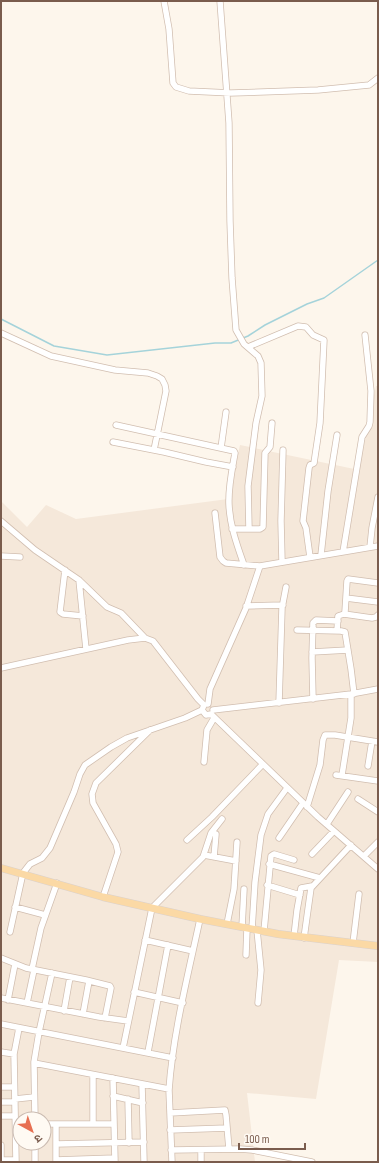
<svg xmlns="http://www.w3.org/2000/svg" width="379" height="1163" font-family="'Sofia Sans Condensed','Noto Sans Devanagari',sans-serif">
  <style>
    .residential { fill: #f5e8da; fill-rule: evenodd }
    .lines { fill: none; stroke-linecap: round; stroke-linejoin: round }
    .stream { stroke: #a5d3da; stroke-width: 1.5 }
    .minor-casing { stroke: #d1beb0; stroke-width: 7 }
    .major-casing { stroke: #dad1cd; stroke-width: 8 }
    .minor { stroke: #fff; stroke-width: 5.5 }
    .major { stroke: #fbd9a5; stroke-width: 7 }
  </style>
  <rect width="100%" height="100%" fill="#fdf6ec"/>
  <path class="residential" d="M376,386h2v576l-39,-2 -23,139 -69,-6 8,69h-254v-661l26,26 19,-22 30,14 152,-20 12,-54 119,25zM20,1119h24v24h-24z"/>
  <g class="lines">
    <path class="stream" d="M1,319l53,27 53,9 108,-12h16l17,-7 17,-11 42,-21 17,-6 54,-38"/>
    <g class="minor-casing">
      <path id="minor" d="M164,1l5,28 4,54 3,4 13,4 42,2 87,-3 51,-5 9,-7
        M220,1l9,122 1,98 2,57 4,52 8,14 14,12 3,7 1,33 -6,27 -8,63 1,43
        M1,333l50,23 64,14 33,3 9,3 5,3 3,6 1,6 -12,59
        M248,347l50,-21 8,1 7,8 11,5 -4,83 -6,40 -4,2 -1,3 -6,53 3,7 4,29
        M116,425l118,26 1,2c-3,17 -7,35 -6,52 1,21 8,40 15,60
        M113,442l51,10 42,10 27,5
        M221,448l5,-36
        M215,513l5,44 3,4 3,2 34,3 118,-20
        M1,521l34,29 44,30 28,27 14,6 24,25
        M232,529h28l3,-2 2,-74 5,-6 2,-24
        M370,547l2,-19 6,-31
        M343,552l19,-115 7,-11 1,-4 1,-31 -6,-56
        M321,555l7,-64 9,-56
        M1,556l19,1
        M282,562l-1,-41 2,-71
        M65,570l-5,42 3,2 20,2
        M79,580l7,69
        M346,598l32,4
        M246,606l37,-1
        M344,614l28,4 4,-1 2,-2
        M297,630l44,1 4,1 6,37 3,25
        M337,631l1,-15 6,-2 1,-2 2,-31 1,-2 30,4
        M312,652l36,-2
        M1,668l127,-28 17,-2 8,3 45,58 6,6
        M313,699l-1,-41 1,-35 3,-3 22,1
        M279,703l3,-95 4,-21
        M208,704l2,-15 36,-81 14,-42
        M202,710l4,5 5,-1 107,103 60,52
        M213,710l138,-16 27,-5
        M204,762l3,-32 7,-12
        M368,766l4,-25
        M336,775l42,6
        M342,775l9,-57v-24
        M358,799l20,13
        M307,807l13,-42 3,-25 2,-5h10l43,7
        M327,824l21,-32
        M279,838l24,-35
        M187,840l25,-23 50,-52
        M312,854l22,-23
        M204,855l32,6
        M364,856l14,-14
        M214,857l2,-23
        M269,864l51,14
        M267,885l33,10
        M103,897l15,-45 -2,-8 -23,-41 -1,-9 4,-11 54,-53
        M15,907l30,8
        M227,924l7,-35 3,-47
        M242,927l2,-38
        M252,929l3,-47 6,-47 7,-21 19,-26
        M257,930l4,40 -3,33
        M264,931l7,-75 3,-2 20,6
        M10,932l13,-59 7,-9 12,-6 8,-10 24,-56 6,-18 5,-9 26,-18 16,-9 58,-20 17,-8 2,-5
        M294,936l3,-26 4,-22 11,-2
        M304,938l7,-50 40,-43
        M145,940l48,11
        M353,943l6,-49
        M246,955l1,-27
        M1,958l25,10 60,12 24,6 1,2 -6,30
        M32,969l9,-41 16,-45
        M134,992l49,11
        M1,998l98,19 29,4
        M8,1000l7,-36
        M27,1003l7,-33
        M64,1011l6,-34
        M83,1014l6,-33
        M1,1024l172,34
        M123,1048l29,-140 51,-51 8,-24 11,-14
        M1,1052l13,2 5,-26
        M148,1052l20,-107
        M14,1054l2,108
        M34,1063l135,26
        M93,1075v49
        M113,1078l2,84
        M142,1084l2,78
        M1,1087h13
        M113,1096l30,7
        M15,1099l19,-2
        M128,1099l1,44
        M1,1102h14
        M170,1113l55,-3 1,5 3,34
        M1,1116h14
        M35,1119l-1,-57 5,-30 13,-59
        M44,1124h69
        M56,1124v38
        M170,1130l57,-2
        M35,1143v19
        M56,1144l88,-2
        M1,1145v15
        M171,1150l69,-1 12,1 60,12
        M201,1150v12
        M1,1160h15
        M56,1160l59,-2
        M172,1162l-3,-72c4,-57 19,-115 31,-171"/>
    </g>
    <g class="major-casing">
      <path id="major" d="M1,868l102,29 97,22 78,15 100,12"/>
    </g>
    <use href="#minor" class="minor"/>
    <use href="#major" class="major"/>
  </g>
  <rect width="379" height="1163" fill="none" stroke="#7a5c4d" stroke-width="4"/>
  <g transform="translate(32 1131) rotate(140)"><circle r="19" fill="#fffaf3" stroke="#cabbb1"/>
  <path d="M0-3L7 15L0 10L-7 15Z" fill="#e76f51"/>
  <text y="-6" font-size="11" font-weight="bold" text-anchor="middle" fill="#7a5c4d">उ</text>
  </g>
  <path d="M239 1143v6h66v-6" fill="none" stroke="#7a5c4d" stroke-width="2"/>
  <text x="245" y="1143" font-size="12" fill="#7a5c4d" stroke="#fffaf3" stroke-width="3" paint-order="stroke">100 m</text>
</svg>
